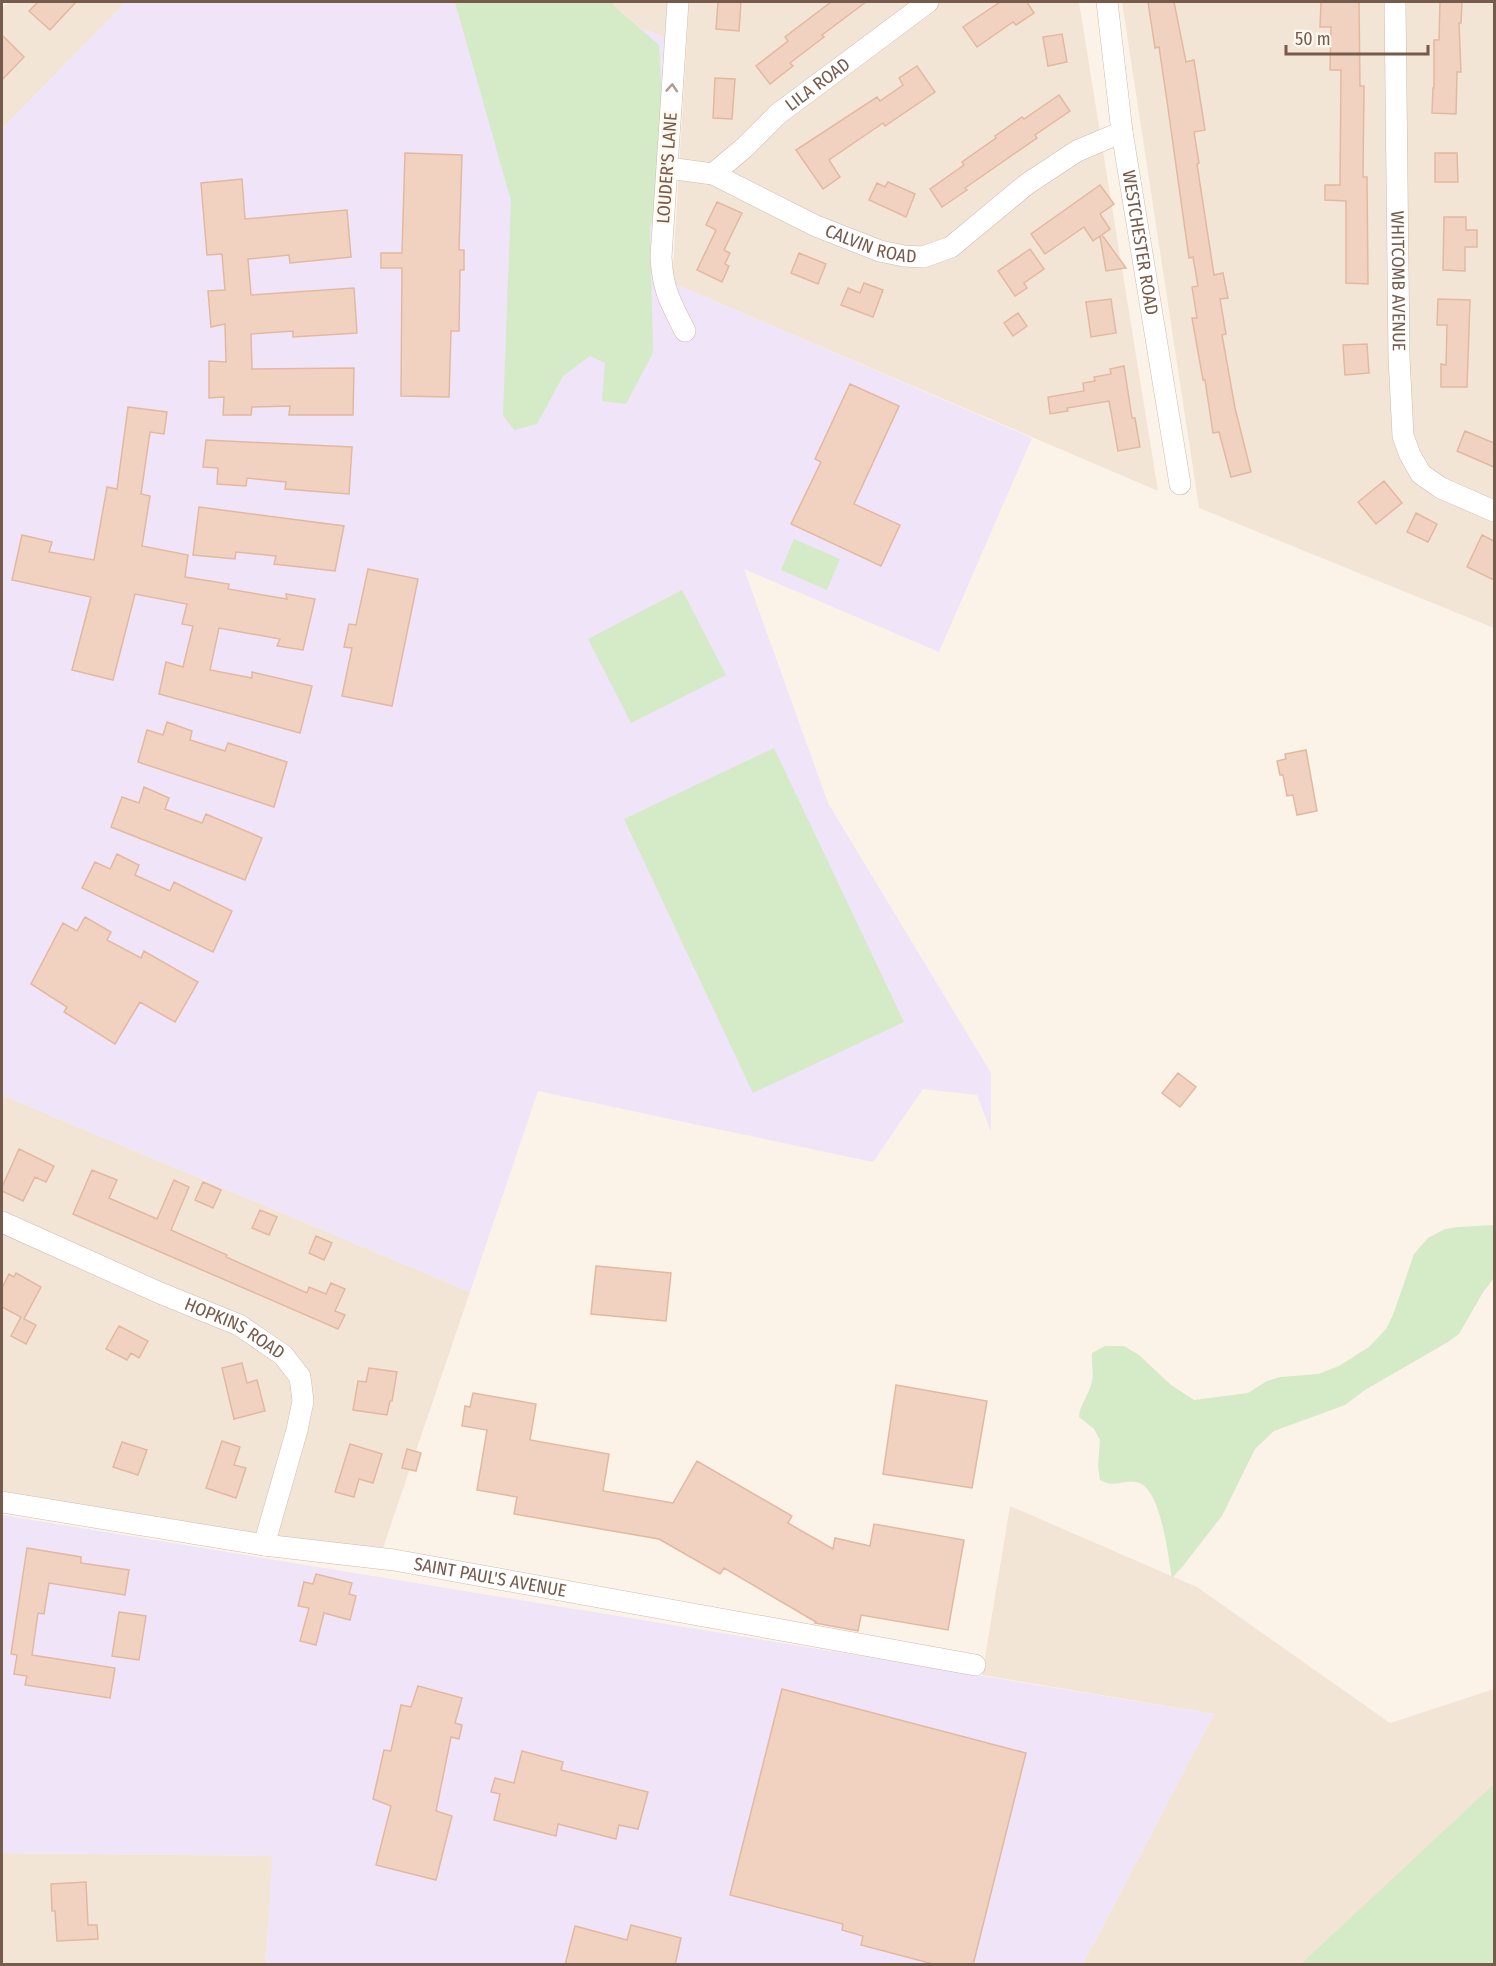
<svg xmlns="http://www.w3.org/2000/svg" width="1496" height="1966" font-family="'Fira Sans Condensed',sans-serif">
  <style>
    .residential { fill: #f3e5d6 }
    .education { fill: #f0e4f8 }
    .green { fill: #d5eac6 }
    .building { fill: #f1d2c0; stroke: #e3b8a0; stroke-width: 1.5 }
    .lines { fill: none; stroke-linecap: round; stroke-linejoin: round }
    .street-casing { stroke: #cebbae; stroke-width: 22 }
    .street { stroke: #fff; stroke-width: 21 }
    .oneway { stroke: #ad9c94 }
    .labels { text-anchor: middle; stroke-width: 4.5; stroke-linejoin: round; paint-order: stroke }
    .street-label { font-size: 18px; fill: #765a4c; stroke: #fff8ee }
  </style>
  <rect width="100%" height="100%" fill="#fcf3e8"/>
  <path class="residential" d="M9,2h115l1,1 -123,126v-121z
    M574,2h93l-1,36z
    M689,2h390l79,489 -467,-200 -19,-7z
    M1122,2h372v626l-295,-120z
    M2,1095l468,197 -89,262 -379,-63z
    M1010,1506l187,81 193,136 104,-34v275h-411l131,-250 -232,-39z
    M2,1853l271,3 -7,108h-264z"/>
  <path class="education" d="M124,2h450l92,36 -14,239 39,14 341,147 -93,214 -195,-83 84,234 163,270v59l-14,-37 -54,-6 -50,73 -335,-71 -68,201 -468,-197v-966l123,-126z
    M2,1515l1212,199 -131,250h-817l6,-108 -270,-3z"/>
  <path class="green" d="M455,2h157l3,5 44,38 7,131 -16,51 3,126 -27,51 -24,-3 3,-38 -15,-7 -27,20 -26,48 -23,6 -11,-15 8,-214z
    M794,539l46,20 -13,31 -46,-20z
    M682,590l44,85 -95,48 -43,-84z
    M774,748l130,274 -151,71 -129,-274z
    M1494,1225v53l-12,16 -23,40 -11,8 -83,48 -20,15 -71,26 -19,18 -33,67 -39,50 -11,12c-4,-21 -11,-93 -36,-96 -15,-3 -20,7 -36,-2l-2,-14 2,-26 -6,-11 -15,-12c1,-13 10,-22 13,-36 2,-8 -1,-18 0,-28l13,-7h19l15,9 32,30 23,15 54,-7 19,-12 13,-4 38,-3 21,-8 30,-19 17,-18 7,-14 21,-61 14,-16 17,-9 13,-2z
    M1494,1784v180h-193z"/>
  <path class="building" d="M38,2h38l-26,28 -21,-19z
    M718,2h23l-2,29 -23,-2z
    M831,2h35l-44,33 2,2 -34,26 3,3 -23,18 -14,-18 32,-25 -3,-4z
    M1000,2h27l7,11 -18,12 -3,-3 -36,25 -14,-20z
    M1148,2h26l12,60 8,-2 11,70 -11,2 5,31 -2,1 17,111 9,-2 5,25 -8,1 6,35 -4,1 13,73 16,64 -20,5 -12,-45 -6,1 -8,-53h-2l-11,-62h5l-5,-31 6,-1 -5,-29 -4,1 -22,-157 -8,-54 -4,1z
    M1321,2h38l1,84h4l-1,91h4l1,107 -22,-1v-82l-21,-1v-15h15l1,-115h-11l1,-43h-11z
    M1440,2h22l-1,21h-2l2,49h-4l-1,42 -24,-1 1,-25h1v-48h5z
    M1062,34l5,28 -19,4 -5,-29z
    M2,35l22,22 -22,23z
    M917,66l18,26 -50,34 -2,-3 -54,37 11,17 -17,12 -27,-39 81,-53 3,4 23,-16 -4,-7z
    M715,78l20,1 -3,40 -19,-1z
    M1059,95l11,16 -35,24 2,3 -72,50 2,2 -25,17 -12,-18 34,-24 -2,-3 34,-24 -1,-2 27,-19 2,2z
    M405,153l57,2 -3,95h5v20h-4l-1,61h-8l-2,66 -48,-1 1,-128h-21v-15h21z
    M1435,153h22l1,29h-23z
    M242,179l3,40 102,-9 4,47 -61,6 -1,-8 -41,4 3,36 103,-7 3,45 -64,4v-6l-42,3 1,35 102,-1 -1,47h-64l1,-9 -38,1 -1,8h-28l1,-18 -15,1v-37l17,1 -1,-38 -14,3 -3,-36 17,-1 -3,-36 -15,1 -6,-72z
    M888,182l27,12 -9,23 -37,-17 8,-17 8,4z
    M1100,185l14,19 -14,10 10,15 -8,6 24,33 -20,3 -6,-35 -7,5 -9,-14 -39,27 -14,-20z
    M717,202l25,11 -18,37 6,3 -5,11 4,2 -7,16 -25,-12 19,-40 -10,-5z
    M1444,217h22v13h11v17h-12v24l-22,-1z
    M1030,249l14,20 -20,14 3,5 -12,8 -17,-25z
    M799,253l27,11 -8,20 -27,-11z
    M864,283l19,7 -10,27 -32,-12 7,-17 12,5z
    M1111,299l5,34 -25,4 -5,-35z
    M1438,299l32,1 -3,87h-26v-23l5,1 1,-40h-10z
    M1018,313l9,13 -14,10 -9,-13z
    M1367,344l2,29 -24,2 -2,-30z
    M1124,366l8,52h3l5,29 -22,4 -9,-50 -42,7 1,3 -18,3 -2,-17 36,-6 -1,-8 12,-2 -1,-4 17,-3 -1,-5z
    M850,384l49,22 -45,98 46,21 -19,41 -90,-42 30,-62 -6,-3z
    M128,407l39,5 -3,22 -14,-2 -9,62 9,2 -8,50 46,9 -3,22 44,7 -1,5 59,10 -1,-5 29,5 -12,51 -26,-4 3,-7 -61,-11 -9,42 42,8v-6l60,14 -12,47 -141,-39 7,-32 17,5 10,-41 -11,-2 5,-20 -52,-10 -22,86 -41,-10 19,-73 -79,-17 10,-45 30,7 -3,10 45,8 13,-73 10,2z
    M1465,431l29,12v24l-37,-16z
    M206,440l146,7 -3,47 -64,-5 1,-7 -39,-4 -1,8 -29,-2 1,-16 -15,-1z
    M1384,481l18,22 -26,21 -18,-22z
    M199,507l145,19 -9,45 -61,-7 2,-8 -40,-4 -1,7 -42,-4z
    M1416,513l21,11 -9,18 -21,-10z
    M1482,535l12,6v39l-27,-13z
    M368,569l50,10 -26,127 -50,-10 10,-48 -8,-1 5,-23 7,1z
    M167,722l25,9 -2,9 35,11 3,-8 59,19 -13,45 -136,-45 9,-32 16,5z
    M1306,750l11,61 -20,4 -4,-20 -6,1 -4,-21h-3l-3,-14 9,-2 -1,-5z
    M144,787l25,11 -4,11 37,14 4,-9 56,24 -17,42 -134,-53 11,-30 17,6z
    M117,854l22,11 -4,10 35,16 4,-9 58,29 -19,41 -131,-64 13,-26 15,7z
    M85,917l26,15 -4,8 34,18 3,-7 54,31 -23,40 -35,-20 -25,42 -51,-32 3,-5 -36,-23 32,-61 14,8z
    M1178,1073l18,14 -16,20 -18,-14z
    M19,1149l35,17 -8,16 -11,-5 -12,24 -21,-10v-4z
    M92,1170l25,10 -8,18 48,21 17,-39 15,7 -18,43 56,25 -1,2 81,36 2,-6 17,7 5,-11 14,6 -10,22 10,4 -7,14 -265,-115z
    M203,1182l18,8 -8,18 -18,-8z
    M260,1210l17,7 -8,18 -17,-7z
    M316,1236l16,7 -8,17 -15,-7z
    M596,1266l75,7 -5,48 -75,-7z
    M16,1273l25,14 -17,32 12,6 -10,19 -15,-8 10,-19 -19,-10v-19l7,-14 5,3z
    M119,1326l29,15 -9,17 -8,-5 -4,7 -21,-11z
    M242,1363l5,20 10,-3 8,31 -31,8 -12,-51z
    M369,1368l28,4 -5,29h-2l-3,14 -34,-5 5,-29 8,1z
    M896,1385l91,16 -15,87 -89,-14z
    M473,1393l63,11 -6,36 79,14 -6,37 70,12 24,-42 95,55 -4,7 45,26 2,-11 35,8 4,-22 90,16 -16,90 -87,-15 -3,16 -43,-8 1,-1 -92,-54 -4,6 -61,-35 -145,-25 3,-17 -40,-7 10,-60 -25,-4 3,-20 5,1z
    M222,1441l18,6 -6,18 12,3 -10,30 -30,-10z
    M122,1442l25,8 -9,25 -25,-8z
    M350,1444l32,10 -9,29 -14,-4 -5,18 -19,-5z
    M407,1449l14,4 -5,18 -14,-3z
    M27,1548l54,9v6l48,7 -4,25 -76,-12 -5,31 -6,-1 -6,42 83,13 -5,30 -85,-13 2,-9 -13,-2 3,-19 -6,-1z
    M316,1574l36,9 -3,11 7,2 -6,24 -26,-7 -8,32 -16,-4 9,-33 -11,-2 6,-24 9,2z
    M119,1612l27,4 -7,44 -27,-4z
    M418,1686l44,12 -7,25 7,2 -3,14 -8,-2 -15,74 16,5 -16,64 -60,-15 15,-59 -18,-7 11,-49 7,1 10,-46 10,2z
    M782,1689l244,64 -53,212h-36l-76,-20 2,-9 -21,-6 1,-6 -113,-29z
    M522,1751l41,11 -2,8 87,22 -10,37 -19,-4 -3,14 -58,-15 -2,12 -62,-16 6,-26 -9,-2 4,-14 19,5z
    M86,1882l2,43h9l1,14 -41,2 -2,-30h-3l-1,-27z
    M631,1925l50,13 -6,27h-110l10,-39 52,14z"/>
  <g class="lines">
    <g class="street-casing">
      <g id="street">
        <path d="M678,2l-17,255c2,34 9,44 24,74"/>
        <path id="s1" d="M1107,2l15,130 58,352"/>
        <path id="s2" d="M1395,2l4,355 4,79 7,19 11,19 20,14 53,23"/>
        <path id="s3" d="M668,168l45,6 103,52 64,25 24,5 19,1 28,-10 76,-63 50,-33 45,-19"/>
        <path id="s4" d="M713,174l32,-27 33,-33 150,-112"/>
        <path id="s5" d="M2,1222l158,71 79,32 44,30 17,22 3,24 -6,29 -33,115"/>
        <path id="s6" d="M2,1502l262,43 130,15 581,105"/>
      </g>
    </g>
    <use href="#street" class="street"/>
  </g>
  <defs><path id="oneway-chevron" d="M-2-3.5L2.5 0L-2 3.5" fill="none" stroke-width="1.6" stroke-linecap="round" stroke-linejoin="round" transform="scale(1.5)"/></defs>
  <use class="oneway" href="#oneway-chevron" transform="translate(672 88) rotate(-86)"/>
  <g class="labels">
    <g class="street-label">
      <text dy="6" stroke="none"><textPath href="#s4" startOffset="138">LILA ROAD</textPath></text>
      <text transform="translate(667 168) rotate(-86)" y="6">LOUDER'S LANE</text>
      <text dy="6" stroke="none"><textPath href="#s3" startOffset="219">CALVIN ROAD</textPath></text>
      <text dy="6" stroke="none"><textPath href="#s1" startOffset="243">WESTCHESTER ROAD</textPath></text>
      <text dy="6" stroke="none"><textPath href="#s2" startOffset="279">WHITCOMB AVENUE</textPath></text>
      <text dy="6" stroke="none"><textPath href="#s5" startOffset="256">HOPKINS ROAD</textPath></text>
      <text dy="6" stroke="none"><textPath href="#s6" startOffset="494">SAINT PAUL'S AVENUE</textPath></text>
    </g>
  </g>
  <rect width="1496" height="1966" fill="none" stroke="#765a4c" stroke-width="6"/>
  <path d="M1286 45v9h142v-9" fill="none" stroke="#765a4c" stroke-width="3"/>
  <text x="1295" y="45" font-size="18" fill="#765a4c" stroke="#fff8ee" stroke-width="4.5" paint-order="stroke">50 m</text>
</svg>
